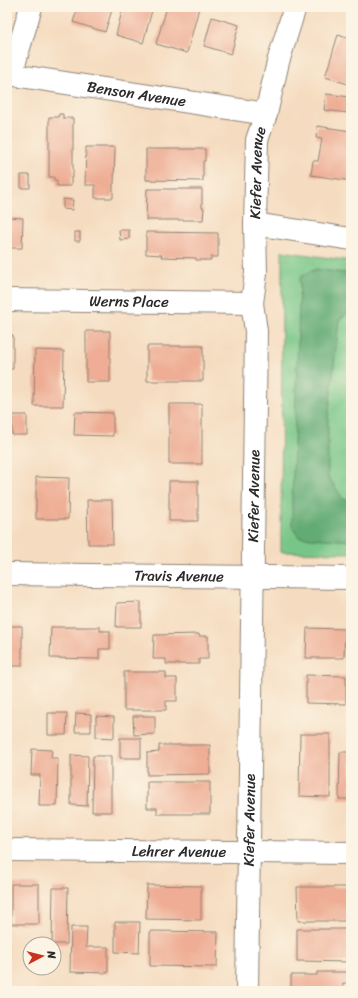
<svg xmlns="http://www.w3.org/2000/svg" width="358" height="998" font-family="Sriracha,sans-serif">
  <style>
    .green { fill: #78c687; stroke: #527859 }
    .forest { fill: #62ab74; stroke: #466b50 }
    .building { fill: #eead94 }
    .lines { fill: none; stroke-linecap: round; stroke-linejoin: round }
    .minor-casing { stroke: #908476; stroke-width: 24 }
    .minor { stroke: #fff; stroke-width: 22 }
    .labels { text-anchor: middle; stroke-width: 3; stroke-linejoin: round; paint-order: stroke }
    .street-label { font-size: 15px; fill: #2b2b2b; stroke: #fcf5e5 }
  </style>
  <rect width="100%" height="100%" fill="#fcf5e5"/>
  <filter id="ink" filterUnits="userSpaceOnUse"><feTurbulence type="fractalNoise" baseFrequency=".025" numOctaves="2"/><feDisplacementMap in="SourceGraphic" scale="8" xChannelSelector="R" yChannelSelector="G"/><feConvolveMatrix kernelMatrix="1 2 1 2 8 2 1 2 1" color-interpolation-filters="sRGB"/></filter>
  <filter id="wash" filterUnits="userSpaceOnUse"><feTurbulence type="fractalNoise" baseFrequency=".012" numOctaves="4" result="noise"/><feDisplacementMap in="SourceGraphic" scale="16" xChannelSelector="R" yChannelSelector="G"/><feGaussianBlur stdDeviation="0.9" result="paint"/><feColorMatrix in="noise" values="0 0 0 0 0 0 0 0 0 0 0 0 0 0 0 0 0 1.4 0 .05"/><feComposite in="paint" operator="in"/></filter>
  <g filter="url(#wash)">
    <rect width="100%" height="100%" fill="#f5dcc0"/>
    <path class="green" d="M282,251l69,10v292l-70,-1z"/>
    <path class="forest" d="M316,269l35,5v36l-1,1 -11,9 -11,100v56l15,23 8,2v40l-52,-4 -7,-10v-27l8,-222 5,-4z"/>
    <g id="blocks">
      <path class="building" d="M78,7h35l-8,25 -32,-10z
        M123,7h30l-10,36 -27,-8z
        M167,7h28l4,1 -12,45 -31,-9z
        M212,17l27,8 -8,29 -27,-8z
        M338,35l13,4v46l-26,-8z
        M326,94l24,3 -2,16 -24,-3z
        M59,114h4v4h10v59h-2v9h-14v-6h-3v-3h-5v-60h9z
        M317,126l34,5v50l-40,-6 2,-14h5l4,-22 -6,-1z
        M7,130h4l-2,29h-2z
        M86,147h29l-1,37h-1v14h-18v-13h-10z
        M146,149h59v12h-2v20l-57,-1z
        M21,175h9v13h-9z
        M147,189h55v19h2l-1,12h-57z
        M63,199l10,1 -1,10 -9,-1z
        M7,217l16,1 -1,30h-15z
        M119,230h10v9l-9,1z
        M75,232h5v9h-5z
        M146,232l72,1v24h-7v3h-15v-2l-35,-1 1,-2 -16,-1z
        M86,331h24v51h-24z
        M7,335h6v34h-4v13h-2z
        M147,346h56v35h-56z
        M35,350l29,1 -1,55h-29z
        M169,404h33v60h-33z
        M75,412l38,1v23l-39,-1z
        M12,415h15v20h-15z
        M36,477l33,1 -1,41h-32z
        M169,481h29v40h-29z
        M87,500h25l1,44h-25z
        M141,602v25h-25l1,-24z
        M7,626h15v40h-15z
        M51,627h49v4h10v18h-11v10l-49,-1z
        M307,628l38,1 -1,29h-38z
        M199,634v2h9v23h-9v5h-33v-5h-13l1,-24z
        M124,672h42v6h11v23h-11v9h-42z
        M306,675l40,1v28l-40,-1z
        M48,713h19l-1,22h-18z
        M76,713l15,1v18h-16z
        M96,716l18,1v21l-18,-1z
        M133,716h22v18l-21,1z
        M300,734h30v63l-31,-1z
        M120,738h21v20h-21z
        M159,745h51v29l-63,1v-22l12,-1z
        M32,749l20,1 -1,8h7l-1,48h-18l1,-31h-9z
        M340,752h11v47h-12z
        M71,755l17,1 -1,50 -16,-1z
        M93,756h18v56h-19z
        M147,782h63v32h-53v-6h-10z
        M11,884h28v40h-28z
        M147,885l54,1v34l-55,-1z
        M297,887h54v34h-53z
        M53,888h15l-1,56h-15z
        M115,922h25l-1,31 -24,-1z
        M71,927h16l-1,20h22v26l-38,-1z
        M297,929h54v33l-54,-1z
        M150,931l68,1 -1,35 -67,-1z
        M317,972h34v11h-8v8h-52v-16h26z"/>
    </g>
  </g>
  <g filter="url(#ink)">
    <use href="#blocks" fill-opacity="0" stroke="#908476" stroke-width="1"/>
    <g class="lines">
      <g class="minor-casing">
        <g id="minor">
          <path id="s1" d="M7,74l259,40"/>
          <path d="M11,75l20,-68"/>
          <path d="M255,224l96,15"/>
          <path id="s2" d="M7,300l245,3"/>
          <path id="s3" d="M7,574l344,4"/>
          <path id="s4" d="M7,850l344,3"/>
          <path id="s5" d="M247,991l9,-660 -4,-28 4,-30 -1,-49 2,-84 9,-26 12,-52 17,-55"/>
        </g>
      </g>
      <use href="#minor" class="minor"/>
    </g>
  </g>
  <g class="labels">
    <g class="street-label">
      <text dy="5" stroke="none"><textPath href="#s1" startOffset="131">Benson Avenue</textPath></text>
      <text dy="5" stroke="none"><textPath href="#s5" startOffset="819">Kiefer Avenue</textPath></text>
      <text dy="5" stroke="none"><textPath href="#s2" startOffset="122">Werns Place</textPath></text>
      <text dy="5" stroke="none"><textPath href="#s5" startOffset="495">Kiefer Avenue</textPath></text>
      <text dy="5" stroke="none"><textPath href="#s3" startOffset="172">Travis Avenue</textPath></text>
      <text dy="5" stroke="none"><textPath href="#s5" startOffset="171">Kiefer Avenue</textPath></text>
      <text dy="5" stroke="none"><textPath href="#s4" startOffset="172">Lehrer Avenue</textPath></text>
    </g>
  </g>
  <rect width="358" height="998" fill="none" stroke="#fcf5e5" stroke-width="24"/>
  <g transform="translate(42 956) rotate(83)"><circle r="19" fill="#fcf5e5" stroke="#a8a49b"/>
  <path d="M0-3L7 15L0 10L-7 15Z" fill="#c8321e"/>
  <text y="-6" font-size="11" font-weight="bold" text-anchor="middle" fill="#2b2b2b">N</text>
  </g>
</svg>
